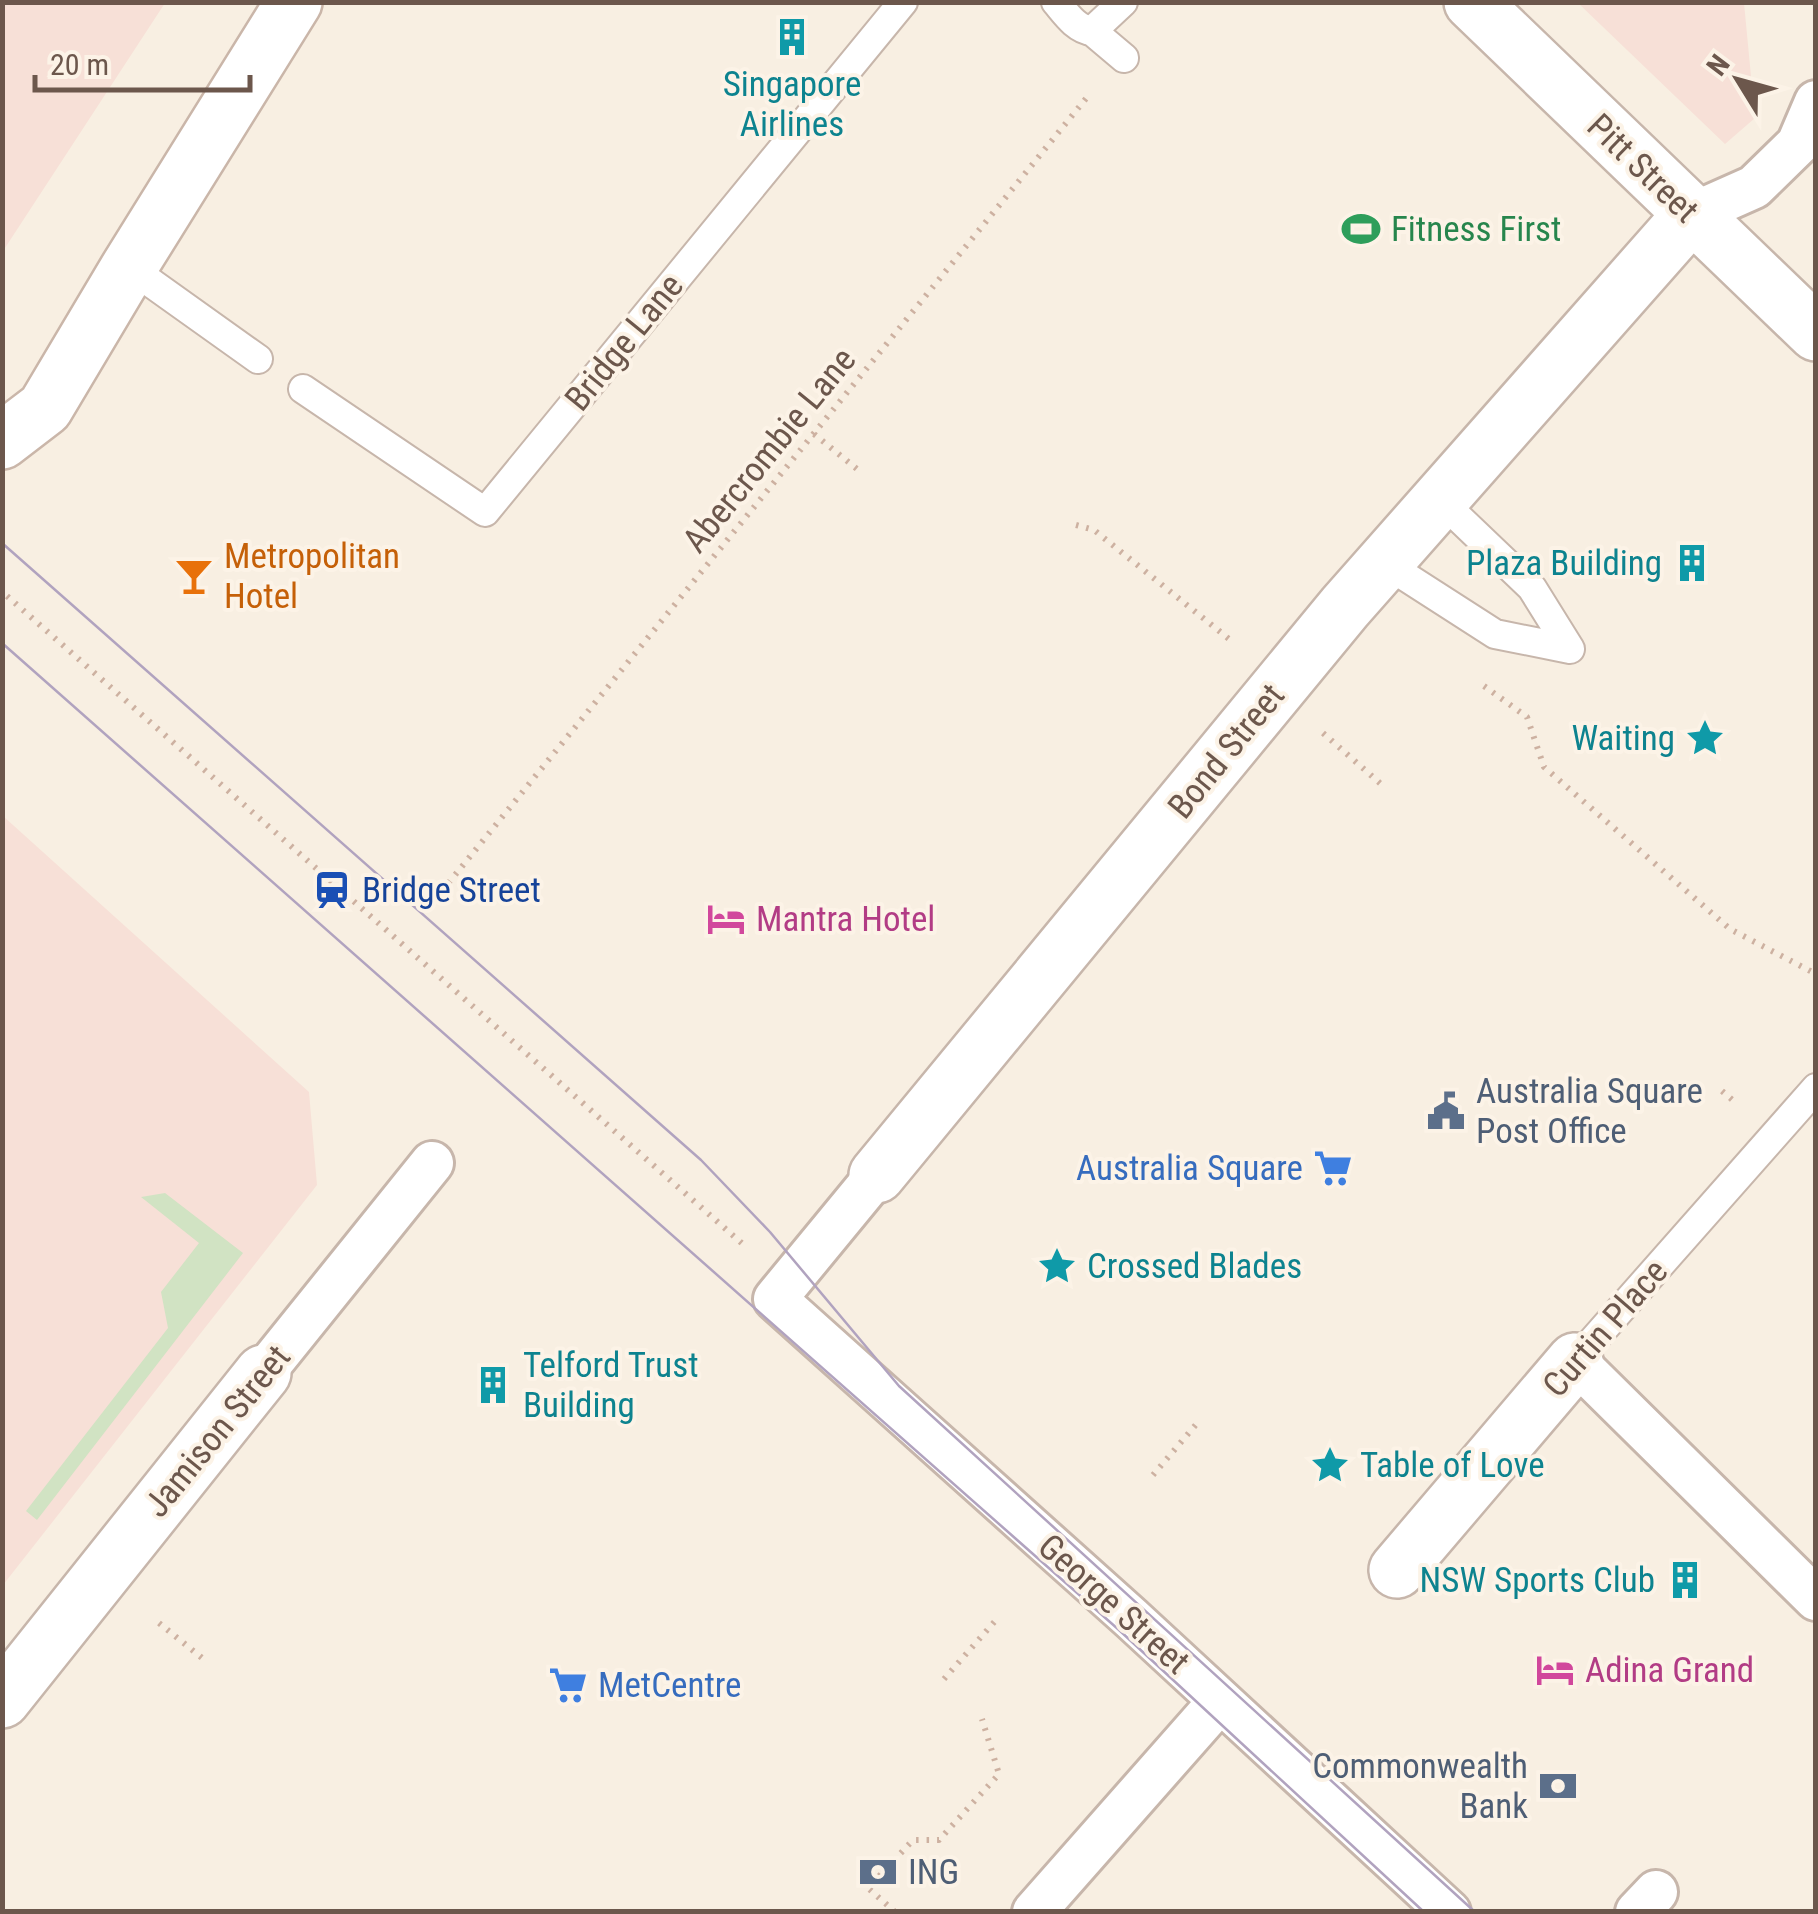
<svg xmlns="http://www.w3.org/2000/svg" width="1818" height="1914" font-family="'Roboto Condensed',sans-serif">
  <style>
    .commercial { fill: #f7e0d7 }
    .green { fill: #d1e3c3 }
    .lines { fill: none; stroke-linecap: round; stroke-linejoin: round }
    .service-casing { stroke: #c7b6ab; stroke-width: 32 }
    .pedestrian-casing { stroke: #c7b6ab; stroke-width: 48 }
    .minor-casing { stroke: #c7b6ab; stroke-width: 60 }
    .secondary-casing { stroke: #cab6a9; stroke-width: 60 }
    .path { stroke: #cdb1a1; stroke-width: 6; stroke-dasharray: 2.5 8; stroke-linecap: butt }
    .service { stroke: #fff; stroke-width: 28 }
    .pedestrian { stroke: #fff; stroke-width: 42 }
    .minor { stroke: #fff; stroke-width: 55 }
    .secondary { stroke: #fff; stroke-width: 55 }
    .tram { stroke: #b1a3bf; stroke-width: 2.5 }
    .labels { text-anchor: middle; stroke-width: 8; stroke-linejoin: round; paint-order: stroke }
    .culture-label { font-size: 35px; fill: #0d838f; stroke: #fcf3e7; text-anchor: end }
    .street-label { font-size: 35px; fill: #6c574c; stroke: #fcf3e7 }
    .leisure-label { font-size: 35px; fill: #27864d; stroke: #fcf3e7; text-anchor: start }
    .food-label { font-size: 35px; fill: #c56008; stroke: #fcf3e7; text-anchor: start }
    .transit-label { font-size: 35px; fill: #164399; stroke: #fcf3e7; text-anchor: start }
    .hotel-label { font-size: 35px; fill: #b23c85; stroke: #fcf3e7; text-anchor: start }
    .service-label { font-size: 35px; fill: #4e5e75; stroke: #fcf3e7; text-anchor: start }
    .shop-label { font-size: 35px; fill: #366cbe; stroke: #fcf3e7; text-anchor: end }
  </style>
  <rect width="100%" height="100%" fill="#f8efe2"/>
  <path class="commercial" d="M3,2l162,1 -162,248 -1,-248z
    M1578,3h166l11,115 -30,26z
    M3,816l306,276 8,93 -314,400z"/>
  <path class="green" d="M165,1193l78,60 -206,267 -11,-9 142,-183 -7,-36 38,-49 -58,-46z"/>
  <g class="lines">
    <g class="service-casing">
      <path id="service" d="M1056,2c10,12 20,27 36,29l31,-29
        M1092,31l32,27
        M129,267l129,92
        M303,389l182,123 418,-510
        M1438,498l94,90 38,61
        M1383,562l112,72 75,15
        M1575,1361l241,-273"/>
    </g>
    <g class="pedestrian-casing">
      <path id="pedestrian" d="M1691,215l63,-28 44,-43 18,-42
        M877,1175l-102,124 356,319 318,294
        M1575,1361l241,238
        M263,1373l169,-210
        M1034,1912l186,-211
        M1637,1912l19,-20"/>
    </g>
    <g class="minor-casing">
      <path id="minor" d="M1472,2l344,331
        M877,1175l468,-568 346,-392
        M1397,1570l178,-209
        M2,1700l261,-327"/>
    </g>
    <g class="secondary-casing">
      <path id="secondary" d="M2,441l43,-33 84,-141 165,-265"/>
    </g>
    <path class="path" d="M814,434l43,35
      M1076,525l18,5 140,113
      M7,596l738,650
      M1484,686l43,31 17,50 186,162 86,45
      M1323,733l59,52
      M442,891l646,-795
      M1722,1091l14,12
      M1153,1475l46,-54
      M159,1623l48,39
      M944,1679l52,-59
      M895,1912l-27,-24 45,-48h26l60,-66 -17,-55"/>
    <use href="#service" class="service"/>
    <use href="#pedestrian" class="pedestrian"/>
    <use href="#minor" class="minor"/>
    <use href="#secondary" class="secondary"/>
    <path class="tram" d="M2,543l699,617 69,72 129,154 576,526
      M2,643l1117,987 305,282"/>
  </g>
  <defs>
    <g id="building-bare" transform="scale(3)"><path d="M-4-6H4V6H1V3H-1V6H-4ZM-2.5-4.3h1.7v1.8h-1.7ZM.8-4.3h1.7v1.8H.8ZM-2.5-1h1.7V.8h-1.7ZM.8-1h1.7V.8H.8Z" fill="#0f9aa8" stroke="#fcf3e7" stroke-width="2.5" paint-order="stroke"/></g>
    <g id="stadium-bare" transform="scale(3)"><path d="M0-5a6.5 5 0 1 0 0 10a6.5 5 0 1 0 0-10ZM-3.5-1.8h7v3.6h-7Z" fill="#2e9e5b" stroke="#fcf3e7" stroke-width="2.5" paint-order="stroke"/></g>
    <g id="bar-bare" transform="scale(3)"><path d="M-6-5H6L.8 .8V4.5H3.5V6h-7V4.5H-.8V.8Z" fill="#e8710a" stroke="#fcf3e7" stroke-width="2.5" paint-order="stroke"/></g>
    <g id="sight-bare" transform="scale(3)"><path d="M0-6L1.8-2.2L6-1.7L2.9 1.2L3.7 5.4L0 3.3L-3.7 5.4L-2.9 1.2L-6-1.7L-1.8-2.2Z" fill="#0f9aa8" stroke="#fcf3e7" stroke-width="2.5" paint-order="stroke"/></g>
    <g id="station-bare" transform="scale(3)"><path d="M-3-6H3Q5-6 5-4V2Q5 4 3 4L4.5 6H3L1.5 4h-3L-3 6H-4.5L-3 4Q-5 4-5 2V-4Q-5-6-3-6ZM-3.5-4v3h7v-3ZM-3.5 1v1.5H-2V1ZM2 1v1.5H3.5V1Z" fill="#1a4fb4" stroke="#fcf3e7" stroke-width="2.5" paint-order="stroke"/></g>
    <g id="hotel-bare" transform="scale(3)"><path d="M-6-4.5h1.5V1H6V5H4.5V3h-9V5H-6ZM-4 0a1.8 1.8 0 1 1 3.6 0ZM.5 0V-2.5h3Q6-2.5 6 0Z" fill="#d1479c" stroke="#fcf3e7" stroke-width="2.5" paint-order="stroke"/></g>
    <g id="civic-bare" transform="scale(3)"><path d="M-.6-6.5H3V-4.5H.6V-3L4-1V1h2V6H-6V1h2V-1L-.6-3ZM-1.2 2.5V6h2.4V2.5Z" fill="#5c6f8a" stroke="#fcf3e7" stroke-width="2.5" paint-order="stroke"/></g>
    <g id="supermarket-bare" transform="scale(3)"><path d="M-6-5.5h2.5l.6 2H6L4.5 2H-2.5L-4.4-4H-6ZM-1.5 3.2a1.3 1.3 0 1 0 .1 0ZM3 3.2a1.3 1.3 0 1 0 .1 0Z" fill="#3f7fe0" stroke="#fcf3e7" stroke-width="2.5" paint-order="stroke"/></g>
    <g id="bank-bare" transform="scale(3)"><path d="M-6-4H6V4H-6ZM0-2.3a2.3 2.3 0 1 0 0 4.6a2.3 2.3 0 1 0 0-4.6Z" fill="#5c6f8a" stroke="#fcf3e7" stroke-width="2.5" paint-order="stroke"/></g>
  </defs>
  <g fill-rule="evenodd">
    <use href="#building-bare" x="792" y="37"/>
    <use href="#stadium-bare" x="1361" y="229"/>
    <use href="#building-bare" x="1692" y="563"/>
    <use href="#bar-bare" x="194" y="576"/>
    <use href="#sight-bare" x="1705" y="738"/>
    <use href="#station-bare" x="332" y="890"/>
    <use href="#hotel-bare" x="726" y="919"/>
    <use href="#civic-bare" x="1446" y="1111"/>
    <use href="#supermarket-bare" x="1333" y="1168"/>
    <use href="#sight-bare" x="1057" y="1266"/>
    <use href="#building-bare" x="493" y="1385"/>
    <use href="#sight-bare" x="1330" y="1465"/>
    <use href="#building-bare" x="1685" y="1580"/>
    <use href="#hotel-bare" x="1555" y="1670"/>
    <use href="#supermarket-bare" x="568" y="1685"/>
    <use href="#bank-bare" x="1558" y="1786"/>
    <use href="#bank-bare" x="878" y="1872"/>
  </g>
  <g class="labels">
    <g class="culture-label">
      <text x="792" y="96" text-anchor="middle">Singapore<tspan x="792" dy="40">Airlines</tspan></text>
      <text x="1662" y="575">Plaza Building</text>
      <text x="1675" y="750">Waiting</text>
      <text x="1087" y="1278" text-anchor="start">Crossed Blades</text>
      <text x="523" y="1377" text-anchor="start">Telford Trust<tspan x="523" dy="40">Building</tspan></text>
      <text x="1360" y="1477" text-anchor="start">Table of Love</text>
      <text x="1655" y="1592">NSW Sports Club</text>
    </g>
    <g class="street-label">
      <text transform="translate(1643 168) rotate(44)" y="12">Pitt Street</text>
      <text transform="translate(624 342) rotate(-51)" y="12">Bridge Lane</text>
      <text transform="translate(769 450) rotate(-51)" y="12">Abercrombie Lane</text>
      <text transform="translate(1226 751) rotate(-51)" y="12">Bond Street</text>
      <text transform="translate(1605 1328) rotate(-49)" y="12">Curtin Place</text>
      <text transform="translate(217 1431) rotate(-51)" y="12">Jamison Street</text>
      <text transform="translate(1114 1604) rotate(42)" y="12">George Street</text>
    </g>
    <g class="leisure-label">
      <text x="1391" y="241">Fitness First</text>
    </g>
    <g class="food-label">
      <text x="224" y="568">Metropolitan<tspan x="224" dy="40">Hotel</tspan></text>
    </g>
    <g class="transit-label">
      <text x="362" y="902">Bridge Street</text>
    </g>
    <g class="hotel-label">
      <text x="756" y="931">Mantra Hotel</text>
      <text x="1585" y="1682">Adina Grand</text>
    </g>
    <g class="service-label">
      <text x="1476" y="1103">Australia Square<tspan x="1476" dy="40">Post Office</tspan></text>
      <text x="1528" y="1778" text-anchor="end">Commonwealth<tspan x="1528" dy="40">Bank</tspan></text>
      <text x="908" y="1884">ING</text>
    </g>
    <g class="shop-label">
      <text x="1303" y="1180">Australia Square</text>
      <text x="598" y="1697" text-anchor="start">MetCentre</text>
    </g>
  </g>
  <rect width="1818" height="1914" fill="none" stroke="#6c574c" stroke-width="10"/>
  <g transform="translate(1738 80) rotate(307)" stroke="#fcf3e7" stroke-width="8" paint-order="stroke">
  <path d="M0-8L18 38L0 25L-18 38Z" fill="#6c574c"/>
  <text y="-15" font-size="28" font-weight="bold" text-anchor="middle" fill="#6c574c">N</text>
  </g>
  <path d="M35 75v15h215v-15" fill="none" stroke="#6c574c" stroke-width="5"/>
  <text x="50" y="75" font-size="30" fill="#6c574c" stroke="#fcf3e7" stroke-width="8" paint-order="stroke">20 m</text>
</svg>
